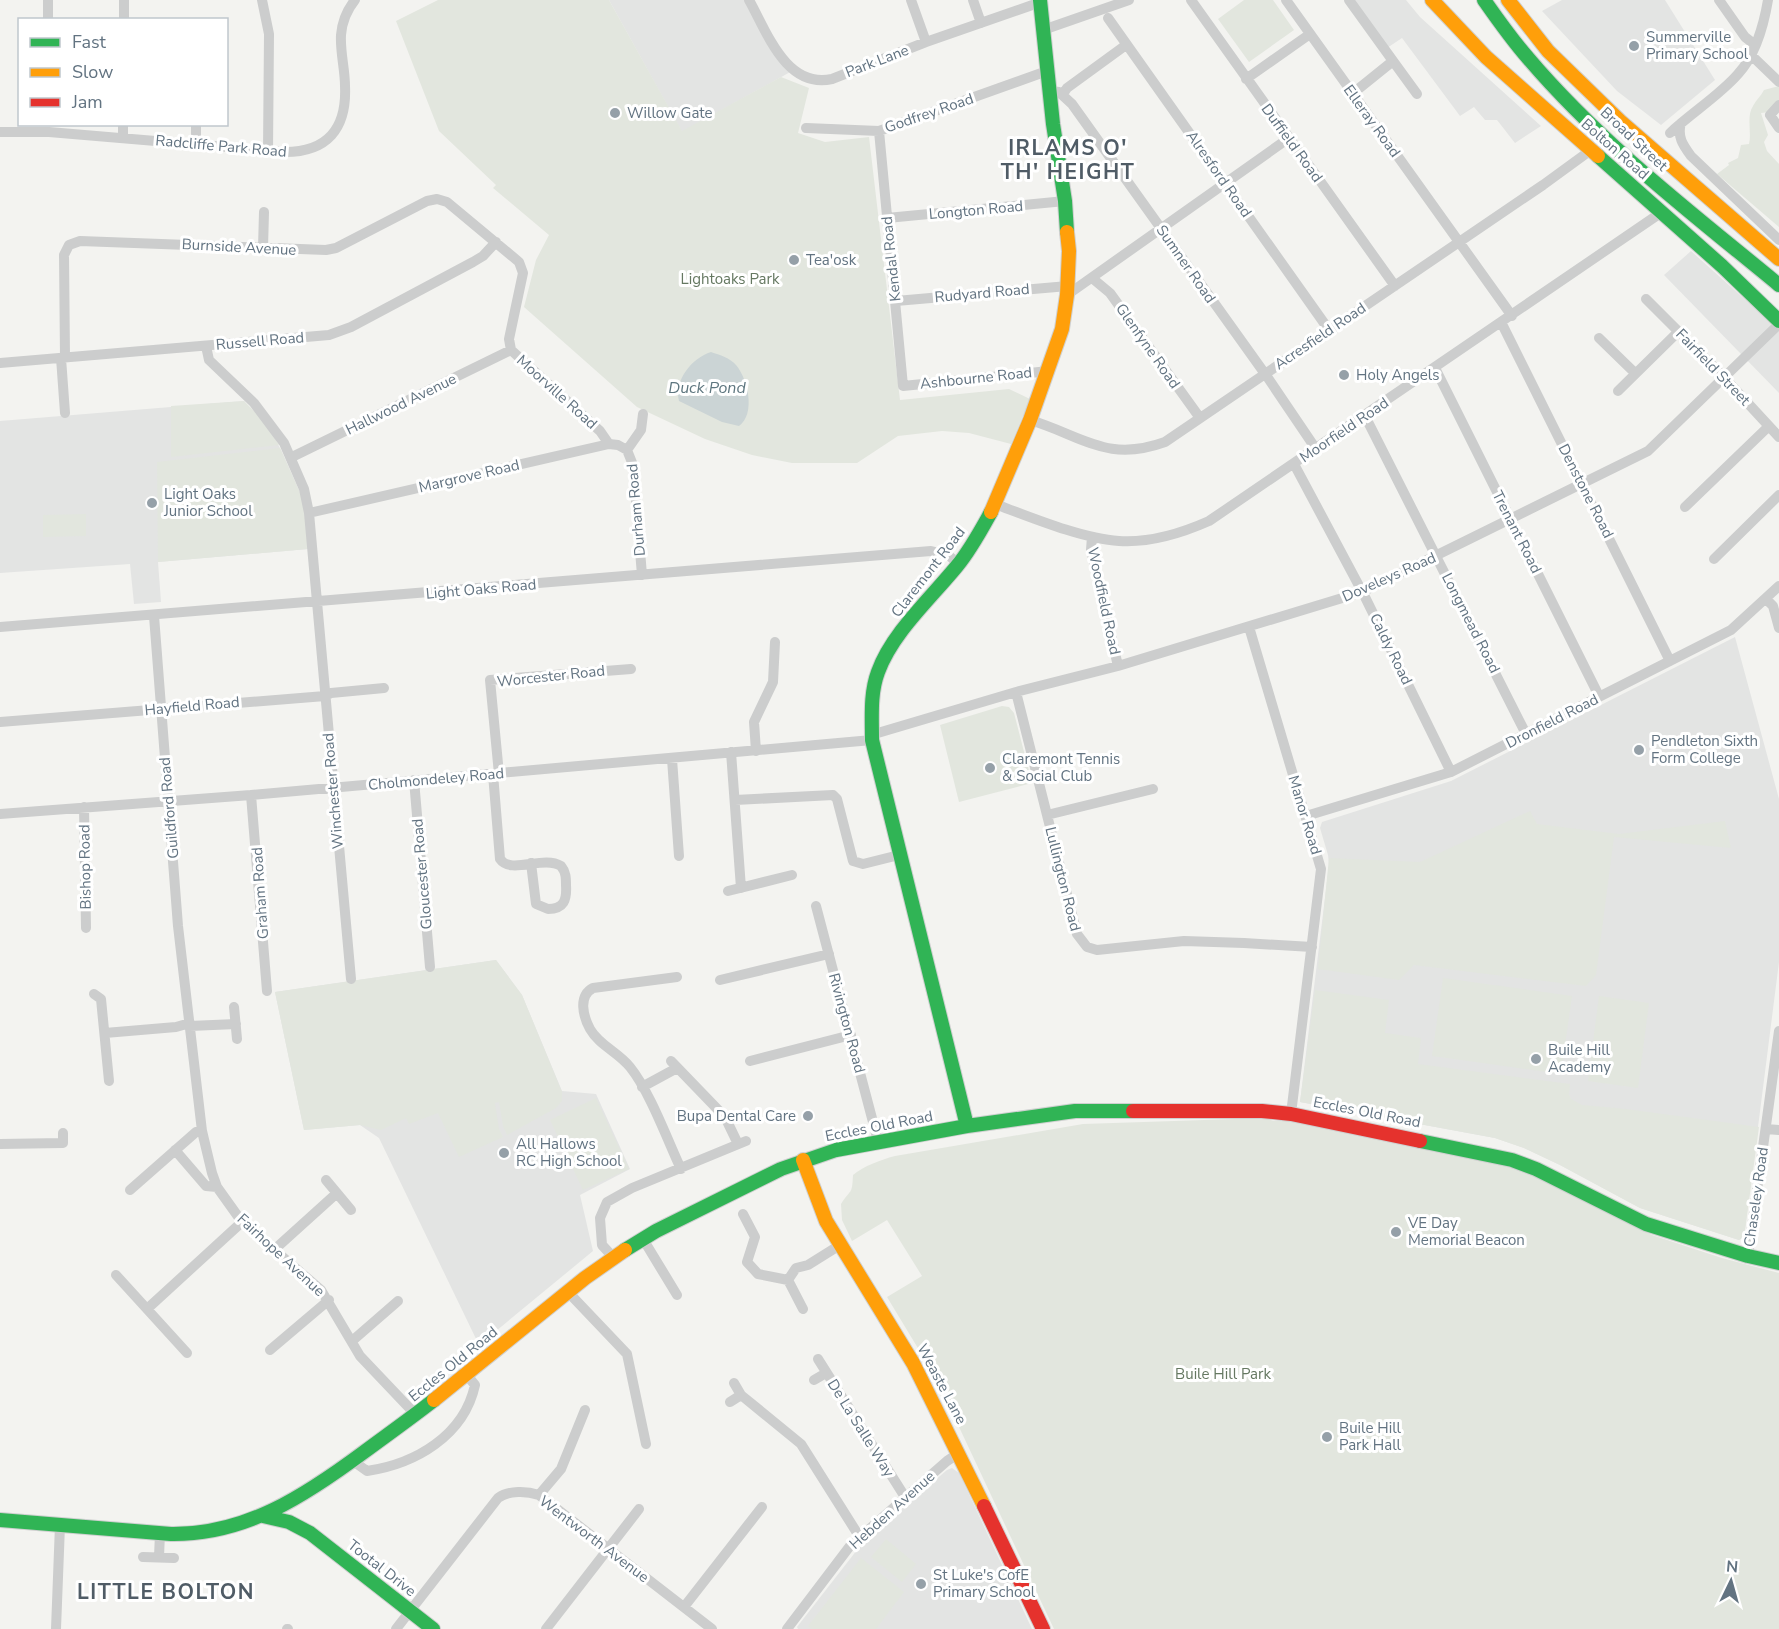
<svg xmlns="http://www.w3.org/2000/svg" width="1779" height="1629" font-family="'Nunito Sans',sans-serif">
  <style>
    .built { fill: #e3e4e3 }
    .green { fill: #e2e6de }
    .water { fill: #cbd4d5 }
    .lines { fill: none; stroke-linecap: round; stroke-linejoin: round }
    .fast-casing { stroke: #cfd0d0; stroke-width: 16 }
    .slow-casing { stroke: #cfd0d0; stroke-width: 16 }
    .jam-casing { stroke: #cfd0d0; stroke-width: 16 }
    .street { stroke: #cccdcd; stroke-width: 10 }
    .fast { stroke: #30b455; stroke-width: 14 }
    .slow { stroke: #ff9f0a; stroke-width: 14 }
    .jam { stroke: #e5322d; stroke-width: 14 }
    .poi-dot { fill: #95a0a8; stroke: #fff; stroke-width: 2 }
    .labels { text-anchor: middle; stroke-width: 6; stroke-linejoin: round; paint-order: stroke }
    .poi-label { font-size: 15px; fill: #627381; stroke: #fff; text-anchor: start }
    .street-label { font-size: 15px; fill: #627381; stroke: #fff }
    .park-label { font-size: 15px; fill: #657861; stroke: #fff }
    .water-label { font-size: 16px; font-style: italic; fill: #5e767f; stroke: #fff }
    .district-label { font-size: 21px; font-weight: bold; letter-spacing: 1.5px; fill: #505c66; stroke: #fff }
  </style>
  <rect width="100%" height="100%" fill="#f3f3f0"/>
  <path class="built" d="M609,0h140l43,71 -110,61z
    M1351,0h55l14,17 121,109 -26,17 -18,-23h-12l-11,-13 -14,9 -58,-78 -15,10z
    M1562,0h103l50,80 -54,45 -44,-34 -75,-80z
    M1691,251l88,79v63l-115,-118z
    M244,401l29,34 8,15 23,52 4,47 -150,13 3,40 -27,2 -4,-40 -130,9v-152z
    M1735,637l44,162v163l-35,275 -5,3 -99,-32 -80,-43 -36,-17 -29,-10 -195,-36 29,-237 -1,-10 -8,-27 2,-6 129,-41z
    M496,960l26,35 40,96 34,3 34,75 -50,26 13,56 -114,94 -100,-207 -19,-13 -56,5 -29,-138z
    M952,1468l7,5 73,156h-234l-1,-2 67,-86 83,-71z"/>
  <path class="green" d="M438,0h171l73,131 99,-54 28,11 -11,45 27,9 44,-5 31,263 109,-11 21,10 -19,45 -42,-11 -27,-2 -44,5 -41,27h-65l-40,-8 -47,-16 -68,-32 -113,-100 12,-47 13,-25 -56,-47 3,-3 -57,-54 -43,-110z
    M1244,0h29l21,30 -45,32 -31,-43z
    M1779,86v16l-10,10 -8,1 7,22 -4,7 3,9 12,13v63l-62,-53 12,-9 -1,-2 10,-5 3,-13 8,-1c3,-12 -3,-27 4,-38 3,-6 8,-10 11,-16z
    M244,401l16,16 19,28 -108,12v-51z
    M280,448l24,54 4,47 -150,13 -1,-100z
    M86,514v22l-43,1v-22z
    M1002,706l7,1 5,6 18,70 -73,19 -19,-77z
    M1530,811l7,13 82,10 106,-13 6,27 -117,-11 -18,138 -10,11 -172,-21 -15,15 -81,-11 11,-111 91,4z
    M496,960l26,35 40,97v9l-6,7 -49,27 -4,-9 -4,-24 -4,1 4,26 4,8 -44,20 -21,-44 -29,11 -3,-6 -25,12 -21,-5 -56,5 -29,-138z
    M1443,978l129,18 -11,78 -129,-18z
    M1315,990l74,10 -4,33 36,5 -3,26 152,20 -1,11 2,4 11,6 44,4 133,18 -15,110 -5,3 -99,-32 -80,-43 -36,-17 -29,-10 -195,-36z
    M1599,996l50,7 -11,85 -50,-7z
    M596,1098l33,71 -46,21 -33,-70z
    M1265,1118l9,3h20l215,42 143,72 70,23 57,15v356h-725l-118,-251 -49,-81 35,-21 -35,-56 -35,21 -10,-21 -1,-16c10,-16 11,-8 12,-29 11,-9 27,-15 42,-19l188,-32z
    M886,1539l30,25 -14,18 -31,-25z
    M861,1558l43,34 -28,37h-64l-4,-3z"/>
  <path class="water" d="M711,352c9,3 19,6 25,13 12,14 20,49 3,61l-17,-4 -43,-21c-5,-21 13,-43 32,-49z"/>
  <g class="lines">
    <g class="fast-casing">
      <path id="fast" d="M1040,0l13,124 12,77 2,31
        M1484,0c14,20 28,40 44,58 73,86 165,156 251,227
        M1598,156l124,110 57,55
        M967,1126l-95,-386c0,-23 -2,-47 6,-68 14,-39 53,-74 79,-106 14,-17 24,-36 34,-54
        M1420,1141l92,19 24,9 110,55 102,32 31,7
        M625,1250l31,-19 125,-62 55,-19 131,-24 108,-15h58
        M263,1516l26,6 21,11 123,96
        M0,1520l171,14c75,1 135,-39 193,-82 23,-17 47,-34 70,-52"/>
    </g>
    <g class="slow-casing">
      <path id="slow" d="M1432,0l54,57 112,99
        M1508,0l40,51 72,70 159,138
        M991,512l39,-92 32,-91 5,-34 2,-44 -2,-19
        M803,1160l23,61 87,142 71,143
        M434,1400l151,-122 40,-28"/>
    </g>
    <g class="jam-casing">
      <path id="jam" d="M1133,1111h129l29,3 129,27
        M984,1506l59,123"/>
    </g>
    <path class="street" d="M48,0v20
      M262,0l7,34 -1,117
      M749,0c18,32 37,89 83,79l94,-37 115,-40
      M911,0l15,42
      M973,0l8,23
      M1191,0l204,286
      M1286,0l226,316
      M1349,0l44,61 -41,33
      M1719,0l26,37 9,7
      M1108,18l221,312
      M124,20v-20
      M1043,30l86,-30
      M1751,55l28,27
      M1393,61l24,33
      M1246,79l64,-45
      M1050,91l9,1 13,12 196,274 48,71
      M1063,94l4,-6 59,-43
      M1779,105l-9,10 9,13
      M1681,123c-4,14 2,22 10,33l88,84
      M123,124v14
      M806,128l73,3 168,-60
      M879,131l24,255 146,-15
      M0,132h49l236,20c42,0 62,-23 60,-66 0,-17 -5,-34 -4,-51 1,-13 6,-25 14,-35
      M1670,133c21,-20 50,-38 68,-59 17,-18 26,-50 30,-74
      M196,144v-20
      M887,218l178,-17
      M263,248l1,-36
      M1092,278l18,15 90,125
      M1067,295l222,-157
      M1646,299l74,74 59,64
      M896,301l172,-15
      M1501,322l169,339
      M1599,338l36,35
      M206,346l3,14 45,43 30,40 20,46 5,24 42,466
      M61,358l4,55
      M65,358l-1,-103 5,-10 11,-4 246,9 10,-2 91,-47 10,-2 10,3 72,60 4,11 -14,66 2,11 89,81 9,13
      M0,363l329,-28 22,-8 122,-65 10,-6 13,-14
      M1435,368l164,328
      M1618,391l61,-60
      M1365,416l161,318
      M1030,420c53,16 77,43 135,22l378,-257 48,-35
      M292,457l219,-107
      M1294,464l71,133 86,175
      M995,504c35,13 88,35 124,37 31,2 63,-8 90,-20l453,-309
      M1685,507l84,-81
      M309,513l300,-69 9,1 9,5
      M1092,537l-1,13 27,116
      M1714,559l65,-64
      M642,575l-9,-110 -6,-15 14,-20 2,-16
      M1766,599l7,7 6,22
      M154,616l24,310 24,205 10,42 5,14 25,35 79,68 39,66 56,59
      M0,627l931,-76 17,4 11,9
      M1249,627l72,242 -30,245
      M1016,692l61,242 10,13 10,3 87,-9 60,2 68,4
      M0,722l325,-26 6,-3 53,-5
      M871,735l145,-43 102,-26 244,-74 286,-141 131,-127
      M756,751l-2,-29 19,-40 2,-40
      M731,752l10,136
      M672,759l7,97
      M493,774l7,85c11,16 43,-4 61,7 5,6 5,12 5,19 1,15 -2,24 -18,24l-12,-5 -5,-41
      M499,774l-9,-94 141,-11
      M414,780l16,187
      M251,795l16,196
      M735,800l98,-5 4,4 16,62 10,3 36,-9
      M84,807l2,121
      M0,814l251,-19 621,-55
      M1047,815l106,-26
      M1306,816l145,-44 280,-142 48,-44
      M728,891l64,-16
      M816,906l62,235
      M677,977l-84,11c-15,8 -10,28 -3,41 9,16 28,23 40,38 20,25 37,72 51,102
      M720,980l109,-26
      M94,994l7,5 8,82
      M234,1007l3,32
      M190,1026l46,-2
      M105,1033l71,-6 14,-4
      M671,1061l54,56 13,27
      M750,1061l101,-26
      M642,1087l35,-19
      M1766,1129l13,1
      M0,1144l63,-1v-10
      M175,1150l31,36 11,1
      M326,1180l25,30
      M130,1190l66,-58 6,-1
      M743,1214l12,23 -8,25 11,12 30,6
      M643,1239l34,56
      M275,1249l62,-56
      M1748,1256l31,-225
      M613,1257l-11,-12 -2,-27 7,-16 25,-14 114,-47
      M116,1275l71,78
      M568,1292l59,62 19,90
      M147,1309l95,-87
      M803,1309l-15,-29 8,-12 12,-3 32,-20
      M352,1341l46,-40
      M270,1350l59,-50
      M818,1359l87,138
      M814,1380l12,-7
      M734,1383l7,12 60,49 58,92
      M730,1402l11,-7
      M353,1461l14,10c48,-7 97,-35 108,-86l-9,-11
      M539,1495l22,-26 24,-59
      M143,1557l31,1
      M159,1557l1,-24
      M684,1607l78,-100
      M56,1629l4,-104
      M287,1629h1
      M396,1629l102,-131c11,-8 29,-7 41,-3l173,134
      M546,1629l93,-120
      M787,1629l63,-83 97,-85 12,-8"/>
    <use href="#fast" class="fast"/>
    <use href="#slow" class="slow"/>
    <use href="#jam" class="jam"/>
  </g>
  <g class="poi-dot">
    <circle cx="1634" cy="46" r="6"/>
    <circle cx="615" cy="113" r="6"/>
    <circle cx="794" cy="260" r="6"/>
    <circle cx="1344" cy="375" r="6"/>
    <circle cx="152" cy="503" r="6"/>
    <circle cx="1639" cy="750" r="6"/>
    <circle cx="990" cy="768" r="6"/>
    <circle cx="1536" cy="1059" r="6"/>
    <circle cx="808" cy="1116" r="6"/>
    <circle cx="504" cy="1153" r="6"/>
    <circle cx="1396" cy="1232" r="6"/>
    <circle cx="1327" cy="1437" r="6"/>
    <circle cx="921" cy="1584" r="6"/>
  </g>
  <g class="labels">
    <g class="poi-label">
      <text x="1646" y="42">Summerville<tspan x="1646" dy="17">Primary School</tspan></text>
      <text x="627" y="118">Willow Gate</text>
      <text x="806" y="265">Tea'osk</text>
      <text x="1356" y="380">Holy Angels</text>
      <text x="164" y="499">Light Oaks<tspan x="164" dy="17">Junior School</tspan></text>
      <text x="1651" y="746">Pendleton Sixth<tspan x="1651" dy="17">Form College</tspan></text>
      <text x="1002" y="764">Claremont Tennis<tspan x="1002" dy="17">&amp; Social Club</tspan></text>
      <text x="1548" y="1055">Buile Hill<tspan x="1548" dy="17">Academy</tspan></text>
      <text x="796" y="1121" text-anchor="end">Bupa Dental Care</text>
      <text x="516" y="1149">All Hallows<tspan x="516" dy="17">RC High School</tspan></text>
      <text x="1408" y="1228">VE Day<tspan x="1408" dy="17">Memorial Beacon</tspan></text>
      <text x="1339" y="1433">Buile Hill<tspan x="1339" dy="17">Park Hall</tspan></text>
      <text x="933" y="1580">St Luke's CofE<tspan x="933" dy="17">Primary School</tspan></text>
    </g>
    <g class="street-label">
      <text transform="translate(877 61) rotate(-21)" y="5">Park Lane</text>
      <text transform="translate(929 113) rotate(-19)" y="5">Godfrey Road</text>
      <text transform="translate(1372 121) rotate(54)" y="5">Elleray Road</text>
      <text transform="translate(1634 139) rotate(43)" y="5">Broad Street</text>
      <text transform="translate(1292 143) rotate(54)" y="5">Duffield Road</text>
      <text transform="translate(221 146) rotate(5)" y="5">Radcliffe Park Road</text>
      <text transform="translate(1615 149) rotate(41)" y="5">Bolton Road</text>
      <text transform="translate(1219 174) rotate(55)" y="5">Alresford Road</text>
      <text transform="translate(976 210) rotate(-5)" y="5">Longton Road</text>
      <text transform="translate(239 247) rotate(3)" y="5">Burnside Avenue</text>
      <text transform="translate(891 259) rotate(-96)" y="5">Kendal Road</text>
      <text transform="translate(1186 264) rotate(55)" y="5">Sumner Road</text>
      <text transform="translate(982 293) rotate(-5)" y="5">Rudyard Road</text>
      <text transform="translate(1320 336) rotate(-34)" y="5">Acresfield Road</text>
      <text transform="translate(260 341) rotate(-5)" y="5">Russell Road</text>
      <text transform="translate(1148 346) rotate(55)" y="5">Glenfyne Road</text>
      <text transform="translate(1713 367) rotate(46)" y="5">Fairfield Street</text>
      <text transform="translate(976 378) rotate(-6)" y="5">Ashbourne Road</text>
      <text transform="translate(557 392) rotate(42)" y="5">Moorville Road</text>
      <text transform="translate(401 404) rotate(-26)" y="5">Hallwood Avenue</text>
      <text transform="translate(1344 430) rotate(-34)" y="5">Moorfield Road</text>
      <text transform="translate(469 476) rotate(-13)" y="5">Margrove Road</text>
      <text transform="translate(1586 491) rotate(63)" y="5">Denstone Road</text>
      <text transform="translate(636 510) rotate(-95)" y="5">Durham Road</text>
      <text transform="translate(1517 532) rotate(63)" y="5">Trenant Road</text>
      <text transform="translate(928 572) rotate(-52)" y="5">Claremont Road</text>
      <text transform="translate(1389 577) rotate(-24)" y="5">Doveleys Road</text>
      <text transform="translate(481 589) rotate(-5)" y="5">Light Oaks Road</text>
      <text transform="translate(1104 601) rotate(78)" y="5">Woodfield Road</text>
      <text transform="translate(1471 623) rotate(63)" y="5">Longmead Road</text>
      <text transform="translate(1391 649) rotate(64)" y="5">Caldy Road</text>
      <text transform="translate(551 676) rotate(-6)" y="5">Worcester Road</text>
      <text transform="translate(192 706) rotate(-5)" y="5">Hayfield Road</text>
      <text transform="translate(1552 721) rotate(-27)" y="5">Dronfield Road</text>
      <text transform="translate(436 779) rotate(-5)" y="5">Cholmondeley Road</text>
      <text transform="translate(333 791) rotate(-95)" y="5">Winchester Road</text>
      <text transform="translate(169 808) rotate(-95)" y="5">Guildford Road</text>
      <text transform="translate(1305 815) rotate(73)" y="5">Manor Road</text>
      <text transform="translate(85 867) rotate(-91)" y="5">Bishop Road</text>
      <text transform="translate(422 874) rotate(-95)" y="5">Gloucester Road</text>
      <text transform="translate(1063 879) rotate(76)" y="5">Lullington Road</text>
      <text transform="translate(260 893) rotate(-94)" y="5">Graham Road</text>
      <text transform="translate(847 1023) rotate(75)" y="5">Rivington Road</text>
      <text transform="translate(1367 1112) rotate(11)" y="5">Eccles Old Road</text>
      <text transform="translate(879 1126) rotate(-11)" y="5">Eccles Old Road</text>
      <text transform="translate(1756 1197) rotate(-82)" y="5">Chaseley Road</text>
      <text transform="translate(281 1255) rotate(43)" y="5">Fairhope Avenue</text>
      <text transform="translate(453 1364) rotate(-39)" y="5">Eccles Old Road</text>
      <text transform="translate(942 1384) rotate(62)" y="5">Weaste Lane</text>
      <text transform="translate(861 1428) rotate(58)" y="5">De La Salle Way</text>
      <text transform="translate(892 1510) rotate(-42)" y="5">Hebden Avenue</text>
      <text transform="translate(594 1539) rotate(37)" y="5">Wentworth Avenue</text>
      <text transform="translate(382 1568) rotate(38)" y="5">Tootal Drive</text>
    </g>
    <g class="park-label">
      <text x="730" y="284">Lightoaks Park</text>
      <text x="1223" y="1379">Buile Hill Park</text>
    </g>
    <g class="water-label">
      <text x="707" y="393">Duck Pond</text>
    </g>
    <g class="district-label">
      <text x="1068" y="155">IRLAMS O'<tspan x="1068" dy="24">TH' HEIGHT</tspan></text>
      <text x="166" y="1599">LITTLE BOLTON</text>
    </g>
  </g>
  <rect x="18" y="18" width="210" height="108" fill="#ffffff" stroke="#c0c7cd" stroke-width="1.5"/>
  <rect x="30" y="38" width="30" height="9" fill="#30b455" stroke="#c0c7cd" stroke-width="1.5"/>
  <text x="72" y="48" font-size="18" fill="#627381">Fast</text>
  <rect x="30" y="68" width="30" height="9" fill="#ff9f0a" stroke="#c0c7cd" stroke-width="1.5"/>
  <text x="72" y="78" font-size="18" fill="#627381">Slow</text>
  <rect x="30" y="98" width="30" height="9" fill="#e5322d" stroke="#c0c7cd" stroke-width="1.5"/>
  <text x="72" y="108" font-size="18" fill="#627381">Jam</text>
  <g transform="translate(1731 1581) rotate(5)" stroke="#ffffff" stroke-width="4.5" paint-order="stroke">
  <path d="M0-4.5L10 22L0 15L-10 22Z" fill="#627381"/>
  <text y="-9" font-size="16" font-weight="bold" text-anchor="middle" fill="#627381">N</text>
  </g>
</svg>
